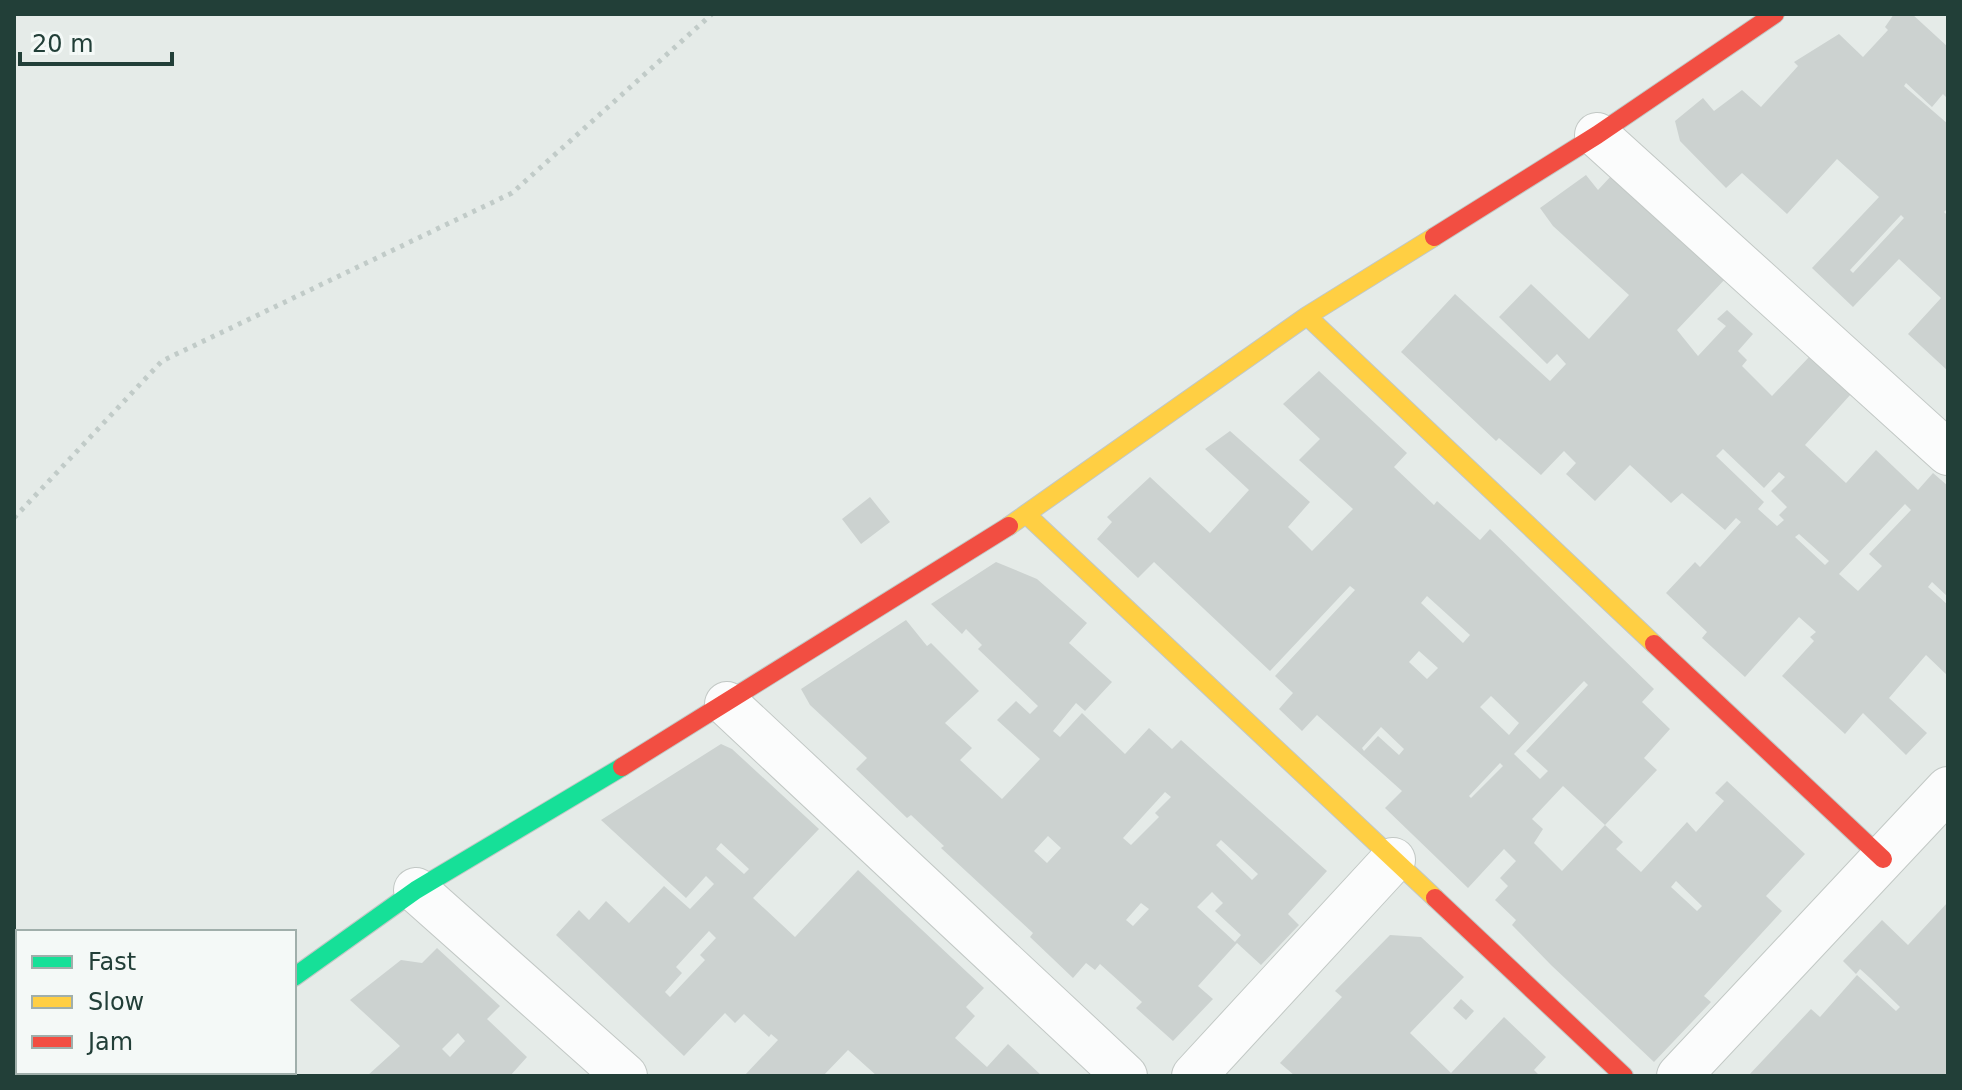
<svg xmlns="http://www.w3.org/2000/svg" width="1962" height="1090" font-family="'DejaVu Sans',sans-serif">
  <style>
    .building { fill: #ccd2d0; fill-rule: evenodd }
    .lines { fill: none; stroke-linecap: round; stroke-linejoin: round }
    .street-casing { stroke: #c2c8c5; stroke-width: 46 }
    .fast-casing { stroke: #c1c8c5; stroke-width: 20 }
    .slow-casing { stroke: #c1c8c5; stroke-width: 20 }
    .jam-casing { stroke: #c1c8c5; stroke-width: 20 }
    .path { stroke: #c1cbc8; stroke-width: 5; stroke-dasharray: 4 6; stroke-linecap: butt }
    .street { stroke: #fbfcfc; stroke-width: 44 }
    .fast { stroke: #16e098; stroke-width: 18 }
    .slow { stroke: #ffcf43; stroke-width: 18 }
    .jam { stroke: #f24e42; stroke-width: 18 }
  </style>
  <rect width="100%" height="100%" fill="#e5ebe8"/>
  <path class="building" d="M1894,14h18l36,33v52l-5,-5 -11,13 -26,-24 -2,3 44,38v84l-4,4 4,4v155l-40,-37 33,-36 -42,-39 -46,48 -41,-39 67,-71 -42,-38 -50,55 -45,-41 -16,15 -46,-47 -5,-20 28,-23 11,13 28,-21 19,17 37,-41 -4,-4 45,-28 24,23 25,-27 -3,-3zM1901,215l3,3 -51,55 -3,-3z
    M1586,175l12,15 14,-15 115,102 -50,53 21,26 28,-30 -9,-7 10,-9 26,24 -15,17 9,9 -5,6 30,30 38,-40 41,38 -46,51 41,38 30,-33 42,40 15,-17 15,13v111l-16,-15 -4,5 20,18v71l-22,-21 -37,43 38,35 -21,22 -43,-42 -18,21 -63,-58 32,-35 -4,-4 6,-5 -17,-15 -54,60 -43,-39 5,-6 -41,-39 29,-31 5,5 41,-45 -5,-4 -11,12 -43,-37 -11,10 -41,-38 -35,36 -29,-27 10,-11 -12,-12 -23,24 -42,-37 -3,3 -95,-89 54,-58 95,87 16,-17 -9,-10 -10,10 -48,-47 32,-33 58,55 40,-44 -76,-69 -13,-18zM1723,449l41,39 15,-16 6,5 -14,14 16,16 -8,8 5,5 -7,6 -19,-17 6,-7 -48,-46zM1905,504l6,6 -42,44 13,12 -24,25 -19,-17zM1799,534l30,27 -4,4 -30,-28z
    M1319,371l88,82 -13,14 40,38 3,-4 43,39 10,-11 164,160 -12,13 28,27 -26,29 13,12 -52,55 -42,-39 -31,33 11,10 -9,14 28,28 43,-46 18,17 -7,7 25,23 46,-50 9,10 28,-31 -9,-8 12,-12 78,73 -39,42 16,15 -78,85 7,6 -57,60 -103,-97 -39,-40 4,-5 -21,-20 13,-14 -8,-8 16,-17 -12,-12 -36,39 -83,-80 17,-17 -85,-76 -15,16 -23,-22 14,-16 -18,-17 80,-86 -5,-4 -80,85 -116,-109 -16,16 -41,-39 15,-17 -5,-5 43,-40 60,56 39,-43 -44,-41 25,-18 80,71 -22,25 24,24 41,-42 -54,-49 21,-21 -37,-35zM1427,596l43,39 -7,8 -42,-40zM1419,651l19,17 -11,11 -18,-17zM1584,681l4,4 -62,66 22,20 -8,8 -26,-25zM1491,696l28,27 -10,12 -29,-28zM1381,727l23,22 -5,6 -21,-19 -14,15 -2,-3zM1500,763l3,3 -32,32 -2,-2zM1676,881l26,25 -5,5 -26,-24z
    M870,497l20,25 -29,22 -19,-25z
    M996,562l41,17 50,44 -18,20 43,39 -27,29 -9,-8 -23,28 7,6 22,-24 43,41 24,-26 23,21 9,-9 146,131 -39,43 11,11 -38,40 -24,-22 -39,43 15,13 -40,42 -37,-33 6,-6 -42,-38 -5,6 -9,-7 -13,15 -43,-41 3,-4 -92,-85 3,-2 -33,-31 -4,3 -51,-49 11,-11 -57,-53 -9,-16 105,-69 21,26 4,-3 48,48 -34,32 27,25 -12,12 42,39 38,-40 -43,-39 19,-19 14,13 8,-8 -60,-57 4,-4 -16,-16 -4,5 -31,-30zM1165,792l6,5 -16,16 4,4 -28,28 -8,-7zM1048,836l13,12 -14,15 -13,-12zM1221,840l37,34 -6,6 -36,-35zM1212,892l11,11 -8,8 26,24 -6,7 -38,-35zM1141,903l8,6 -16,17 -7,-6z
    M721,744l11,5 87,80 -66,69 42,39 63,-67 126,118 -18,19 9,9 -20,22 32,29 21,-23 34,32h-165l-29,-26 -25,26h-79l34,-36 -7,-6 -2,3 -25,-23 -9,9 -10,-10 -41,43 -128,-121 23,-25 10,10 17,-19 23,22 35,-37 26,23 24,-25 -8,-8 -20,22 -85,-78zM721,843l28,26 -5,5 -28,-25zM709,931l7,7 -16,17 5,5 -35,37 -5,-5 17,-19 -6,-6z
    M1948,902v174h-200l63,-67 9,8 37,-42 39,36 4,-4 -30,-29 -10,-9 -4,5 -13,-13 39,-41 26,25z
    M1390,935l31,2 43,40 -54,56 41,40 53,-56 42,40 -12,13 6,6h-245l-15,-13 62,-66 -7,-6z
    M437,948l63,58 -13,13 40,38 -17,19h-143l33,-30 -50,-46 51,-40 21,3zM458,1033l7,8 -15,16 -8,-8z
    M1461,999l13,12 -8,9 -13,-12z"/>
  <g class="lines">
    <g class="street-casing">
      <path id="street" d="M1597,135l351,318
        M727,704l398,372
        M416,890l209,186
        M1194,1076l199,-216
        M1679,1076l269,-287"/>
    </g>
    <g class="fast-casing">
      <path id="fast" d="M294,977l122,-87 206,-123"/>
    </g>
    <g class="slow-casing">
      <path id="slow" d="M1307,316l347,328
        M1027,515l408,383
        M1009,526l298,-210 127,-79
        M155,1076l6,-4"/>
    </g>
    <g class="jam-casing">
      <path id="jam" d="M1434,237l163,-102 178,-121
        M1654,644l229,215
        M622,767l387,-241
        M1435,898l189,178"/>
    </g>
    <path class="path" d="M14,518l148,-157 350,-168 200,-179
      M78,1076l6,-4"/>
    <use href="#street" class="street"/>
    <use href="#fast" class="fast"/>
    <use href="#slow" class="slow"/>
    <use href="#jam" class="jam"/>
  </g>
  <rect width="1962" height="1090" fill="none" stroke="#223f38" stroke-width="32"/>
  <rect x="16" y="930" width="280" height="144" fill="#f4f9f7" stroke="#a0afab" stroke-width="2"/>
  <rect x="32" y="956" width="40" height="12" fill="#16e098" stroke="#a0afab" stroke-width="2"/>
  <text x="88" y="970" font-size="24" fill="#223f38">Fast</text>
  <rect x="32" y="996" width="40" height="12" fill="#ffcf43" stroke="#a0afab" stroke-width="2"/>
  <text x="88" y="1010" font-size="24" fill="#223f38">Slow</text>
  <rect x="32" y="1036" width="40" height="12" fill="#f24e42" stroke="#a0afab" stroke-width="2"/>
  <text x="88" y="1050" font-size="24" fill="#223f38">Jam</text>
  <path d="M20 52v12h152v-12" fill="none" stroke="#223f38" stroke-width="4"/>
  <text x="32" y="52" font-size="24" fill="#223f38" stroke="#f4f9f7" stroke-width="6" paint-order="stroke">20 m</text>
</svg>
